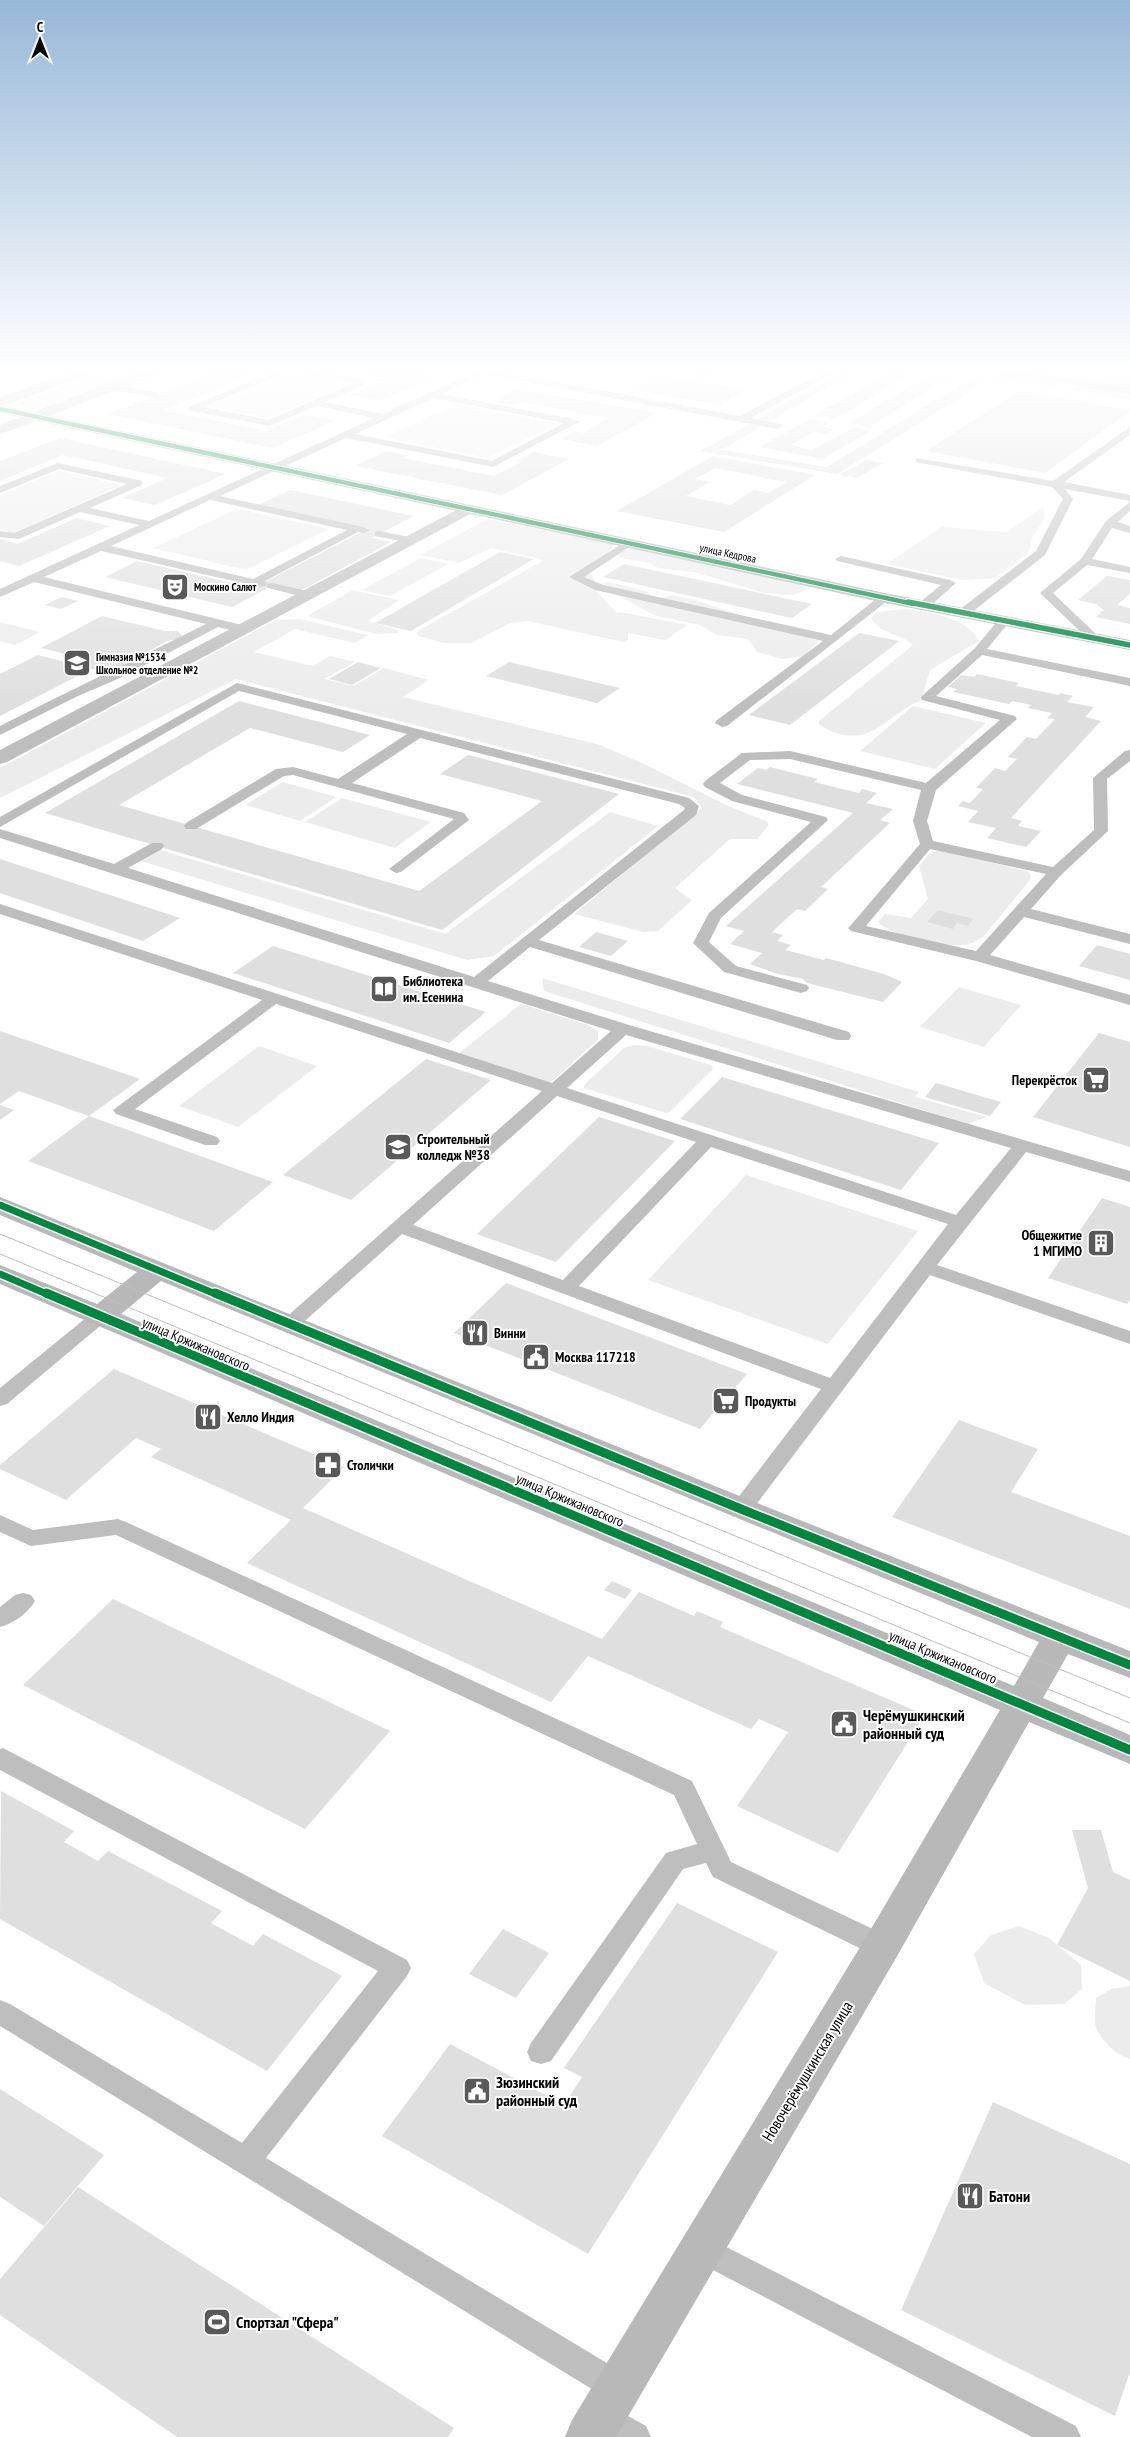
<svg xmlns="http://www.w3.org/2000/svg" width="1130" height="2437" font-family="'PT Sans Narrow',sans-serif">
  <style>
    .green { fill: #ececec }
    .building { fill: #dfdfdf; fill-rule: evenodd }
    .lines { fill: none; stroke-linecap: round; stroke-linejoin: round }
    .primary-casing { stroke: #dbdbdb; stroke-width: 1 }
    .lane { fill: #bebebe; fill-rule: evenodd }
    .street { fill: #bebebe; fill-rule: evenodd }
    .secondary { fill: #b8b8b8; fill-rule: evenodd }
    .primary { fill: #bebebe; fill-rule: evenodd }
    .tram { stroke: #bebebe; stroke-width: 1 }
    .cycleway-far3-casing { stroke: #fff; stroke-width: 6 }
    .cycleway-far2-casing { stroke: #fff; stroke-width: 8 }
    .cycleway-far1-casing { stroke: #fff; stroke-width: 10 }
    .cycleway-casing { stroke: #fff; stroke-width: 12 }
    .cycleway-far3 { stroke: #00873e; stroke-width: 4.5 }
    .cycleway-far2 { stroke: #00873e; stroke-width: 5.5 }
    .cycleway-far1 { stroke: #00873e; stroke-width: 7 }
    .cycleway { stroke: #00873e; stroke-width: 9 }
    .labels { text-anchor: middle; stroke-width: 4; stroke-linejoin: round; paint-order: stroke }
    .far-street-label { font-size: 11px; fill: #000; stroke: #fff }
    .far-poi-label { font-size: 11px; font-weight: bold; fill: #000; stroke: #fff; text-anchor: start }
    .poi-label { font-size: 14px; font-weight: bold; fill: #000; stroke: #fff; text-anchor: start }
    .street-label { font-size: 14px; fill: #000; stroke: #fff }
    .near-poi-label { font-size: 16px; font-weight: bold; fill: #000; stroke: #fff; text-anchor: start }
    .near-street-label { font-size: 16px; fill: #000; stroke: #fff }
  </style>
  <rect width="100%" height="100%" fill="#fff"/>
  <path class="green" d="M110,368h38l-105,39 -11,1 -19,-3z
    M1009,368h79l42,7v13z
    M291,373l58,10 -81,35 -59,-12z
    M457,404l100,20 -70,34 -103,-21z
    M58,471l64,14 -109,48 -13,-4v-34z
    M1043,507l2,11 -13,20 -3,14 -34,26 -31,2 -77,-16 54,-37 66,5z
    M237,509l92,20 -83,41 -93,-22z
    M488,519l125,25 -1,4 -21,22 5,21 21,22 3,-1 67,13 -21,15 -38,-7v7l-4,2 -97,-21 -17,2 -38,20h-29l-24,-7 -2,-3 1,-2 126,-71 -53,-12 -32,15 -39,-8z
    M626,549h11l155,33 13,4 1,4 -13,5 -28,-2 -71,-21 -36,-4 -8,-5 -30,-5 -3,-4z
    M421,558l27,6 -58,32 -28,-6z
    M608,582l39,9 3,6 10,1 12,-3 23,5 124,41 -15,15 -22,3 -25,-7 -9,-13 -31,-4 -17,-10 -44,-9 -54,-29 -1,-3z
    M353,590l46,10 -31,21 27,8 4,2 -1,2 -22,1 -69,-18z
    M905,609c23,3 63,8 74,32l-49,29 -9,31c-28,8 -43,40 -77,34 -10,-2 -17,-5 -25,-11v-3l94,-76c-14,-13 -31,-9 -42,-27l6,-6z
    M300,619l68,16 -13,8 -60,-14 -41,23 59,14 17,-10 25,6 -31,17 30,7 30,-18 45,12 -26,17 197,48 44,19 84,42 38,15 3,3 -11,15h-28l-55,49 17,12 -34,31 -14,1 -70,-18 128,-106 -8,-11 -458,-118 -236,119v-30l276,-148z
    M0,622l40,10 -25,13 -15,-4z
    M913,706l73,17 -51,46 -75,-18z
    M283,782l53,15 -36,24 -55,-16z
    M342,798l89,24 -36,26 -90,-26z
    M610,812l48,14 -164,130 -27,4 -326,-99 19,-11 285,84z
    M935,851l16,1 78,20 2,5 -2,4 -46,56c-8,5 -14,8 -22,8 -18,2 -72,-10 -83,-23l7,-8 26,4 17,-19 -9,-33 11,-13z
    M542,978l377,114 -4,5 72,20 -19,7 -424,-133z
    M959,987l62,18 -37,42 -64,-20z
    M521,1004l67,21 10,6v8l-44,41 -6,2 -90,-28z
    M634,1045l13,1 64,19 2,4 -43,43 -4,1 -82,-25v-3l40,-37z
    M259,1046l58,20 -79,61 -59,-21z
    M746,1175l172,56 -90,113 -180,-64z
    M1019,1926l30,12 32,27 1,24 -18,15 -39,1 -41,-22 -10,-29 17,-19z
    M1130,1986v73c-14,-3 -29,-19 -34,-32 -3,-8 0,-20 0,-29l15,-9z"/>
  <path class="building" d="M226,368h43l-105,42 102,21 38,-16 31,6 -63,27 -164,-34z
    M330,368h64l43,8 -57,25 -31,-6 36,-16z
    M674,368h56l-19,10 -43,-7z
    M848,368h15l-95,54 -12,-2z
    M897,368l21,2 -83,49 -20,-4z
    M937,368h41l13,2 -6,4 11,2 5,-4 61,10 -9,6z
    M934,373l19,3 -84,51 -20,-4z
    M662,375l85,15 -27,15 -86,-15z
    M970,379l16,3 -149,92 -137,-23 50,-27 12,2 -40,24 105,17z
    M1078,385l52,8v7l-60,-10z
    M517,389l140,24 -60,33 -36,-7 15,-8 7,2 26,-15 -89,-16 -5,3 -23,-4z
    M1019,391l111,19v1l-85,62 -119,-22z
    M810,419l20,4 -8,4 11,2 -9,5 -11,-2 -22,13 21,5 41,-22 18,3 -49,28 -62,-12z
    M60,438l166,36 -71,31 -33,-7 45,-20 -104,-23 -63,26v-20z
    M386,451l22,4 -5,3 91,18 28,-14 -5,-1 16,-9 36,7 -67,36 -147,-29z
    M713,456l102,19 -91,57 -107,-21zM715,468l72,14 -19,11 -14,-3 -24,15 -44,-9 24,-14 -15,-3z
    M866,460l18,3 -28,15 -17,-3z
    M290,490l124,26 -43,22 20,4 -91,49 -26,-6 -42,22 -127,-30 32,-16 116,27 116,-60 -111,-23z
    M77,518l33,8 -91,40 -19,-5v-22l17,5z
    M500,552l34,7 -123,72 -36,-8z
    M624,564l188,40 -20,14 -189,-41z
    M1107,576l23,4v14l-13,11 13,3v16l-34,-7 8,-7 -8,-6 -18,-4z
    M62,597l16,4 -17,8 -16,-4z
    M102,616l63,15h12l5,4 -4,4 -11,2 -53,29 -11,2 -12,-3 -91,47v-42l38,-19 30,8 10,-6 -37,-9z
    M859,633l40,8 -109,84 -41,-10z
    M358,662l23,6 -29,17 -23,-6z
    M509,662l111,26 -23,15 -111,-27z
    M977,674l42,9 -3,3 43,9 1,-2 13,3 -6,6 27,5 -9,10 16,4 -90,97 11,3 -4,5 23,5 -15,16 -39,-9 9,-10 -28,-6 10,-11 -20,-5 5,-5 7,2 13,-14 -7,-1 19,-20 10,3 12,-12 -9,-2 19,-20 9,2 19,-20 -8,-1 5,-5 -24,-5 3,-3 -19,-4 -3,3 -56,-12 4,-3 -9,-2 13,-12 13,2z
    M239,701l131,34 -27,17 -93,-24 -131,77 300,86 123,-90 -102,-27 28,-19 151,39 -177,136 -397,-117z
    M770,767l48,12 -4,3 45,11 3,-4 15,4 -11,10 27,6 -13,11 10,3 -69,64 7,2 -23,22 -8,-2 -25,23 11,3 -6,6 14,4 -6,5 39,10 2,-2 58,16 18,8 -19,20 -76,-19 -4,-4 -25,-5 -28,-10 12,-11 -32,-9 14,-13 -18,-5 127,-113 -116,-29 21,-16 8,2z
    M0,859l180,59 -37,23 -143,-48z
    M938,910l36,9 -6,7 -11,-3 -4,6 -26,-7z
    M596,932l32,9 -17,15 -32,-9z
    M1097,945l33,9v26l-51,-14z
    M273,946l213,66 -37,31 -216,-70z
    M0,1031l140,48 -51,37 -70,-25 -19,13z
    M1099,1033l31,9v105l-97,-30z
    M426,1059l65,21 -140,120 -68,-25z
    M722,1077l217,66 -38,47 -221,-71z
    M936,1083l65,19 -11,14 -65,-19z
    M0,1105l14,5 -14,10z
    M89,1116l184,66 -59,49 -186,-70z
    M599,1117l76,24 -119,121 -79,-28z
    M1102,1198l28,9v93l-3,4 -79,-26z
    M506,1283l241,91 -18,21 9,4 -9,11 -10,-4 -19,23 -246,-96z
    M114,1369l230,98 -41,41 299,131 37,-47 55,24 3,-5 26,11 -3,5 205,88 -87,138 -101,-47 51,-74 -29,-13 -8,10 -163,-73 -37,46 -304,-139 44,-43 -140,-63 10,-8 -25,-11 -70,62 -66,-31v-4z
    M959,1420l79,29 -27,43 119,44v73l-238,-92z
    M612,1581l20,9 -7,9 -21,-9z
    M113,1599l277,132 -85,98 -282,-144z
    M1,1791l73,40 -10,11 34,19 10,-10 114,60 -11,12 42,23 10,-12 79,42 -75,95 -267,-152z
    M1072,1830h29l12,42 17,8v101l-73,-36 31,-57z
    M677,1903l101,49 -190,302 -206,-118 68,-92 114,61 18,-28 -18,-9z
    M503,1929l46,24 -33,45 -47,-24z
    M0,2089l104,66 -60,71 -44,-29z
    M993,2102l137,62v208l-15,44 -214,-106z
    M78,2187l376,241 -6,9h-271l-177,-122v-36z"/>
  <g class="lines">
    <g class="primary-casing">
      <path id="primary" d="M81,368h19l-2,3 -98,36v-9z
        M149,368h19l-2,3 -166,63v-9z"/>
    </g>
    <path class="lane" d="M282,368h23l62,12v4l-42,18 58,12 91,-42 -6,-1 -1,-3h13l260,48 90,-48h12l-91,50 29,6 2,2 -5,3 -293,-55 -43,20 133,25 5,3 -86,45 -147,-29 -126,58 144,31 6,3 -6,3 -6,-1 -93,49 2,3 -2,2 -4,1 -160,-36 -57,26 202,49 2,3 -6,4 -24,-6 -98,51 -42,18 -78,39v-9c68,-35 137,-67 206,-102l-172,-42 -34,15v-8l139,-64 -59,-13 -61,27 -19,-2v-6l14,2 113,-49 -68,-15 -59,24v-7l58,-23 80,17 4,1v4l-52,23 59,13 225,-103 -58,-12 -47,20 -77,-15 -5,-3zM291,371l63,12 -86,37 -65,-13zM433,398l131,25 -72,38 -137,-27zM210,500l137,30 -94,49 -142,-33z
      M988,368h21l121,20v6l-137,-23z
      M1113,368h17v5l-15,-3z
      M112,384l44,8 5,3 -5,3 -47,-9 -2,-2z
      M1130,427v8l-66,47 66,13v6l-65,-12 8,10 -28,56 -78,61h-8l-2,-3 2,-3 77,-59 27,-52 -11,-12 -132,-24 -4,-1v-4l137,23z
      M1130,502v9l-12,11 12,4v7l-18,-5 -20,31 38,8v6l-43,-8 -34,28 47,45 -2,3h-8l-50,-48 41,-34 25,-38z
      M379,531l35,7 2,2 -6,3 -35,-7v-4z
      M628,540l4,1v4l-48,32 19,8 228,50 50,-40h8l2,3 -164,128 -5,1 -7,-4 2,-3 106,-79 -228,-51 -26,-13z
      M841,556l109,24 6,3 -28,25h-8l-2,-3 2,-3 21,-17 -104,-24 -2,-2z
      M272,583l40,9 2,2 -6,4 -40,-10 -2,-2 2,-2z
      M1004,617l6,4 -23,28 143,29v8l-148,-31 -46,41 79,20 2,3 -81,71 -9,31 6,20 120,26 41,-37 -1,-52 32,-27 5,-1v11l-23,18 1,52 -47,44 -30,34 99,25v10l-106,-27 -34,38 140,40v10l-154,-44 -125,-30 -3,-3 3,-3 69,-81 -7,-23 8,-31 -131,-31 -40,1 -30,23 22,12 84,22 2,3 -107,98 -12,24 27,24 71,19 2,3 -2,3 -6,2 -77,-21 -31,-29 16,-30 102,-91 -79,-21 -27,-14 -2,-3 2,-3 37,-28 48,-2 136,32 74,-63 -78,-20 -1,-3 54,-49 25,-30zM930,849l116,25 -70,77 -110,-25z
      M237,683l452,115 10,8 -3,9 -157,125 310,92 2,4 -2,4h-12l-307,-93 -42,34 141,44 501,146v11l-104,-30 -89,113 193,66v13l-200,-69 -181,239 -8,3 -8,-3 -3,-5 3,-5 88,-115 -419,-155 -105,94 -7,2 -7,-2 -3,-4 3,-4 259,-229 -266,-87 -141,105 82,28 3,4 -3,4h-12l-89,-31 -3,-4 149,-110 -262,-86v-10l552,179 59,-52 -611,-193v-9l114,35 38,-21h10l2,3 -2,3 -34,19 346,109 210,-167 1,-2 -6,-4 -259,-66 -68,45 112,30 5,7 -68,52 -5,1 -7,-4 65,-50 -161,-44 -9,1 -88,53h-10l-2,-3 2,-3 90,-54 17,-2 45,12 69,-45 -168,-43 -239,136v-10zM626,1035l385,113 -55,67 -389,-127zM557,1096l139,46 -133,138 -150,-55zM711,1147l237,77 -118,154 -251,-92z
      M99,1311l7,2 3,4 -3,4 -99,83 -7,2v-18l92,-75z
      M0,1515l33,15 85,-11 8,3 566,259 39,81 161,76 3,8 -3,8 -10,3 -10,-3 -159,-77 -7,-14 -23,6 -132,192 -10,3 -10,-3 -4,-9 4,-9 135,-190 31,-9 -23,-49 -558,-260 -85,11 -31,-14z
      M23,1593l8,2 4,6c-7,12 -22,23 -35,26v-20l15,-12z
      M3,1748l404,212 4,8 -4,8 -141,182 364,219 5,11 -5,11 -11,5 -11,-5 -608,-373v-26l10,4 232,139 136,-172 -378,-201v-21z
      M701,2234l375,192 5,11h-49l-342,-179 -4,-10 4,-10z
      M601,2401l45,25 5,11h-47l-14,-9 -5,-11 5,-11z"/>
    <path class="street" d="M468,504l8,5 -2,3 -467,250 -7,2v-14z"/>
    <path class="secondary" d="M0,405l885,188 245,47v10l-245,-47 -885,-190z
      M0,1197l752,304 378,150v27l-62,-24 -25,44 87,37v29l-101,-42 -133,236 -280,479h-51l7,-17 296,-486 132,-224 -1000,-426v-19l97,39 40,-32 -137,-57zM161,1281l878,361 -25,44 -893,-372z"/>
    <use href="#primary" class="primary"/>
    <path class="tram" d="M0,1234l1130,464
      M0,1254l1130,469"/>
    <g class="cycleway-far3-casing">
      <path id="cycleway-far3" d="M0,409l914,195"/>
    </g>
    <g class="cycleway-far2-casing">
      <path id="cycleway-far2" d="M908,602l222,43"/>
    </g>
    <g class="cycleway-far1-casing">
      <path id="cycleway-far1" d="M0,1205l218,90
        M0,1274l49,21"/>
    </g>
    <g class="cycleway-casing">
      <path id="cycleway" d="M46,1293l1084,457
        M215,1293l526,216 389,156"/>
    </g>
    <use href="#cycleway-far3" class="cycleway-far3"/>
    <use href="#cycleway-far2" class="cycleway-far2"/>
    <use href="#cycleway-far1" class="cycleway-far1"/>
    <use href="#cycleway" class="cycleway"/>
  </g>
  <linearGradient id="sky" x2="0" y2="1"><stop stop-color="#97b8d8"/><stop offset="0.52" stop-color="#fff"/><stop offset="1" stop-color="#fff" stop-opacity="0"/></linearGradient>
  <rect width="1130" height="709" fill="url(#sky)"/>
  <defs>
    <g id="theatre-square" transform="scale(1.4375)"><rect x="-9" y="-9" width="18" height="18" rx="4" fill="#595959" stroke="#fff"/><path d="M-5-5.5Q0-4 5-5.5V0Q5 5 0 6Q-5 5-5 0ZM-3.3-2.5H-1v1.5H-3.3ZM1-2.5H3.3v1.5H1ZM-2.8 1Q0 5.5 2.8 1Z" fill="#fff"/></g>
    <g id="school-square" transform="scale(1.4375)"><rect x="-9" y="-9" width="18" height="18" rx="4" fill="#595959" stroke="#fff"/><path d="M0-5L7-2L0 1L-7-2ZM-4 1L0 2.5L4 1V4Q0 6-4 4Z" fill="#fff"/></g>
    <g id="library-square" transform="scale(1.4375)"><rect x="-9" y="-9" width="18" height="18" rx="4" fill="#595959" stroke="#fff"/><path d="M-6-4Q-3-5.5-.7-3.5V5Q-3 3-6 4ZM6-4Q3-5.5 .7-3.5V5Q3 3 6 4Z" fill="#fff"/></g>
    <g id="supermarket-square" transform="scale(1.4375)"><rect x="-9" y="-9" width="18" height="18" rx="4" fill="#595959" stroke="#fff"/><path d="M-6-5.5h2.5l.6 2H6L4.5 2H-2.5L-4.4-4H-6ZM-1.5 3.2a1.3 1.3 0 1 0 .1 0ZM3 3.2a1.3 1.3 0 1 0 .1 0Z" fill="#fff"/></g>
    <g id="university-square" transform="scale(1.4375)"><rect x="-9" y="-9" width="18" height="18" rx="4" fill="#595959" stroke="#fff"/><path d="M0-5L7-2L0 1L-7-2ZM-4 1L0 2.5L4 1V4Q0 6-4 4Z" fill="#fff"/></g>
    <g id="building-square" transform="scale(1.4375)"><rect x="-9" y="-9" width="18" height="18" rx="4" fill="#595959" stroke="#fff"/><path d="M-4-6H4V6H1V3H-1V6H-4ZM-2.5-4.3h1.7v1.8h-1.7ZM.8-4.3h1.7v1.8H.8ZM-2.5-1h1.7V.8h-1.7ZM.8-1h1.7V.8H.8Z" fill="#fff"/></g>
    <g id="restaurant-square" transform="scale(1.4375)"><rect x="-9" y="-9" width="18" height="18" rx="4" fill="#595959" stroke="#fff"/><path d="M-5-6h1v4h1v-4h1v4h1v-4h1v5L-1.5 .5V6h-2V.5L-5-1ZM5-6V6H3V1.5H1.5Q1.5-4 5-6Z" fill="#fff"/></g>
    <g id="civic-square" transform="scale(1.4375)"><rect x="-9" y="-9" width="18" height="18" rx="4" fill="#595959" stroke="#fff"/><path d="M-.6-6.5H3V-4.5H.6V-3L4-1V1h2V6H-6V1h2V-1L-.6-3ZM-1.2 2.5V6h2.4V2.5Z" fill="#fff"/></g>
    <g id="pharmacy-square" transform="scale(1.4375)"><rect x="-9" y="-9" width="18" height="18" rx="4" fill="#595959" stroke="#fff"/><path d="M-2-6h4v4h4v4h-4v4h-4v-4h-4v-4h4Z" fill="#fff"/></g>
    <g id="stadium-square" transform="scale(1.4375)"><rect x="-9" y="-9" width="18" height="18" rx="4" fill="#595959" stroke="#fff"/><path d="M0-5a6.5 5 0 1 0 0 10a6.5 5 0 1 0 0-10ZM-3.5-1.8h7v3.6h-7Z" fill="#fff"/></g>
  </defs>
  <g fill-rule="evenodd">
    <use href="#theatre-square" x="175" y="587"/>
    <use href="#school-square" x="77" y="663"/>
    <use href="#library-square" x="384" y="989"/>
    <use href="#supermarket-square" x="1096" y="1080"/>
    <use href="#university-square" x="398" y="1147"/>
    <use href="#building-square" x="1101" y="1243"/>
    <use href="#restaurant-square" x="475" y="1333"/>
    <use href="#civic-square" x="536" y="1357"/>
    <use href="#supermarket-square" x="726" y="1401"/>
    <use href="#restaurant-square" x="208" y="1417"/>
    <use href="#pharmacy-square" x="328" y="1465"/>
    <use href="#civic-square" x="844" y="1724"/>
    <use href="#civic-square" x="477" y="2091"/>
    <use href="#restaurant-square" x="970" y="2196"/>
    <use href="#stadium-square" x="217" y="2322"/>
  </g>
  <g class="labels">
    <g class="far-street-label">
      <text transform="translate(728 553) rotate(12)" y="4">улица Кедрова</text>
    </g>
    <g class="far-poi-label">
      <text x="194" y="591">Москино Салют</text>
      <text x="96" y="661">Гимназия №1534<tspan x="96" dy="13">Школьное отделение №2</tspan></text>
    </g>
    <g class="poi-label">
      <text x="403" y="986">Библиотека<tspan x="403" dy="16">им. Есенина</tspan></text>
      <text x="1077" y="1085" text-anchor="end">Перекрёсток</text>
      <text x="417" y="1144">Строительный<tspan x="417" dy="16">колледж №38</tspan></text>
      <text x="1082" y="1240" text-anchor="end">Общежитие<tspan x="1082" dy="16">1 МГИМО</tspan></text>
      <text x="494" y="1338">Винни</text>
      <text x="555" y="1362">Москва 117218</text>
      <text x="745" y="1406">Продукты</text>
      <text x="227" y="1422">Хелло Индия</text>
      <text x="347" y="1470">Столички</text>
    </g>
    <g class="street-label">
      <text transform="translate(196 1344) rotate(23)" y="5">улица Кржижановского</text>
      <text transform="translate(570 1500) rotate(23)" y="5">улица Кржижановского</text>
      <text transform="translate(943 1657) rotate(23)" y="5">улица Кржижановского</text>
    </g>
    <g class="near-poi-label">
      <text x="863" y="1721">Черёмушкинский<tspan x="863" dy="18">районный суд</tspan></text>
      <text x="496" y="2088">Зюзинский<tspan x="496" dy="18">районный суд</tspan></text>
      <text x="989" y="2202">Батони</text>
      <text x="236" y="2328">Спортзал "Сфера"</text>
    </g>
    <g class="near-street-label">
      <text transform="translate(807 2071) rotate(-59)" y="6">Новочерёмушкинская улица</text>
    </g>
  </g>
  <g transform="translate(40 40)" stroke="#ffffff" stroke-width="4" paint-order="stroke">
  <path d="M0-4L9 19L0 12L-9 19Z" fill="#000000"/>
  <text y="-8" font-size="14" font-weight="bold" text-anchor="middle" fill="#000000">С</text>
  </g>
</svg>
